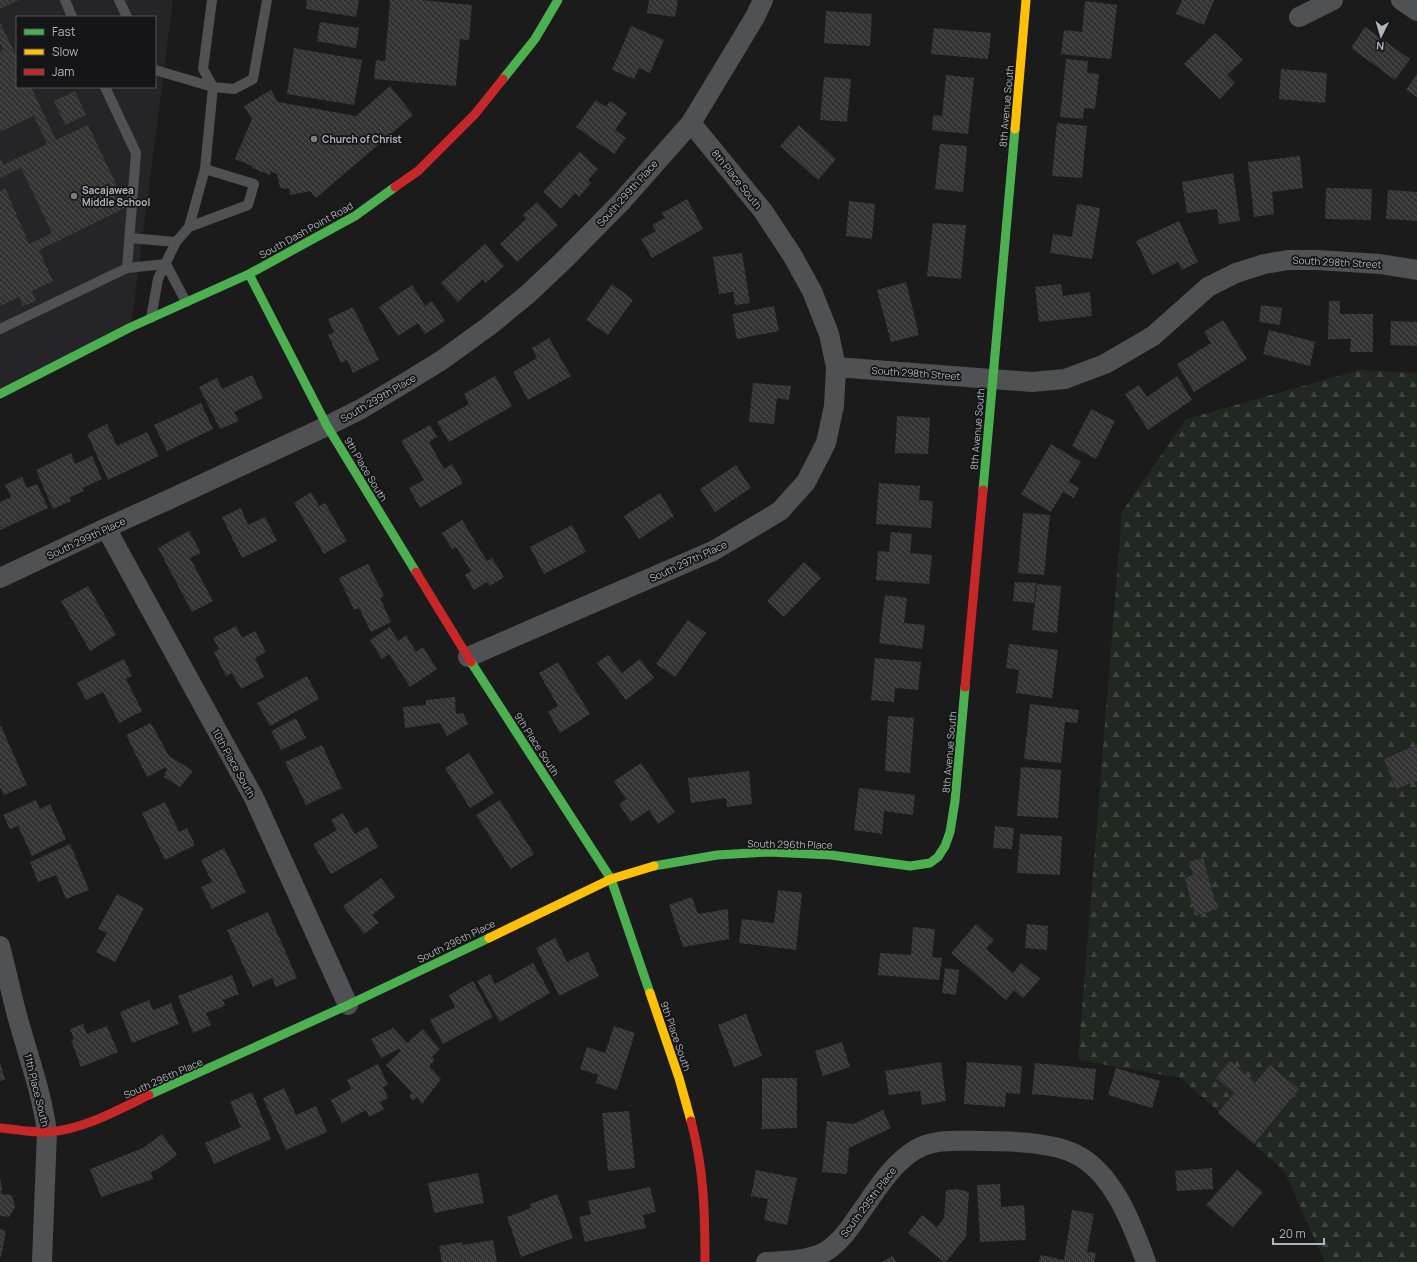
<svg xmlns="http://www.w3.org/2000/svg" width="1417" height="1262" font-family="Manrope,sans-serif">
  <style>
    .built { fill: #252527; fill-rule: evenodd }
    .forest { fill: url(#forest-firs) }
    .building { fill: url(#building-back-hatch) }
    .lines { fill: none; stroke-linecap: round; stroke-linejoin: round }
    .lane { stroke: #4f5153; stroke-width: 10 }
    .street { stroke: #4f5153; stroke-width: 20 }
    .fast { stroke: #4caf50; stroke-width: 9 }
    .slow { stroke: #ffc107; stroke-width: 9 }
    .jam { stroke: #c62828; stroke-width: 9 }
    .poi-dot { fill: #7a7e82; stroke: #151517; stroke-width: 1.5 }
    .labels { text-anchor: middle; stroke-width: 3.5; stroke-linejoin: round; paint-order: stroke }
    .street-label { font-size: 10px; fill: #adb4ba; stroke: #151517 }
    .poi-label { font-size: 10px; font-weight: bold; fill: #adb4ba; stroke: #151517; text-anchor: start }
  </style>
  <defs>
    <pattern id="forest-firs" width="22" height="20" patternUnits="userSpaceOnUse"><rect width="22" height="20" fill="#212821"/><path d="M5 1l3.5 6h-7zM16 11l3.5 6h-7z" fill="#3f453f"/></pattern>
    <pattern id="building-back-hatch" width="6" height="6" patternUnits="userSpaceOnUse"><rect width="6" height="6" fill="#343435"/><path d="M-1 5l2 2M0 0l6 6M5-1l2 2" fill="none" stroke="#4f4f50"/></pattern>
  </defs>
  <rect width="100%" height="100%" fill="#1b1b1b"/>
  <path class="built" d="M0,0h173l-42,327 -131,67zM17,17h138v70h-138z"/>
  <path class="forest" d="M1360,370l57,3v889h-92l-41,-91 -103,-93 -103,-18 44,-548 64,-93z"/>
  <path class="building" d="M0,0h19l-19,9z
    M307,0h52l-3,17 -50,-8z
    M390,0h31l51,5 -3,35 -9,-1 -4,47 -82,-7 2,-19 9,1z
    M649,0h29l-3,17 -28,-4z
    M1182,0h32l-10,25 -28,-11z
    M1085,1l32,4 -6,54 -50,-5 3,-24 18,2z
    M826,11l46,3 -2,32 -46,-3z
    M0,22l17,36v29h14l25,53 32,-15 39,82 -88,43 14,31 -21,10 4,10 -13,5 -4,-9 -19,9v-115l5,-3 24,56 23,-11 -31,-65 -21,10v-20l3,7 44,-21 -13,-28 -34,16v-81l3,-1 -3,-8z
    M320,22l39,6 -3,20 -39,-7z
    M631,26l33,14 -14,33 -11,-5 -5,11 -22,-9z
    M1365,27l45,32 -15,21 -44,-32z
    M934,28l57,5 -3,26 -57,-5z
    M1215,33l28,27 -16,15 8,8 -15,16 -36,-35z
    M294,48l68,12 -8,45 -67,-11z
    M1066,59l22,2 -1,12 12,1 -4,35 -11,-1 -1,11 -23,-2z
    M1281,69l46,4 -2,30 -46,-4z
    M1417,74v23l-11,-7z
    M946,75l28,3 -6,56 -36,-4 1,-15 9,1z
    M824,77l27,2 -4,43 -27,-2z
    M390,86l23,29 -97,83 -6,-7 -20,4 -1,-6 -9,-1 -3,-14 -6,-3 -1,4 -18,-7v-2l-17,-7 17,-40 -8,-13 27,-16 7,12 78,14z
    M75,91l11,24 -21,10 -11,-24z
    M596,100l10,7 4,-6 17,12 -12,17 11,8 -12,16 -38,-27z
    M1057,123l30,3 -5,52 -30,-2z
    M799,125l37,34 -18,21 -38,-34z
    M940,144l27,2 -4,46 -28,-3z
    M580,152l18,17 -10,11 3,3 -12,14 -4,-4 -14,16 -18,-17z
    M1300,156l3,32 -31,4 2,22 -20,3 -6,-55z
    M1233,173l7,48 -21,3 -2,-15 -30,4 -5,-31z
    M1326,188l46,1 -1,31 -46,-1z
    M1388,190l29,2v29l-31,-2z
    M687,199l16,30 -51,29 -11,-19 15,-8 -4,-6 13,-7 -3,-5z
    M849,201l26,3 -3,35 -26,-3z
    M537,202l21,23 -41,37 -17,-18 26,-25 -3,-4z
    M1077,204l23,4 -8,51 -42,-6 3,-19 19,3z
    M1179,221l19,41 -16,8 -4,-8 -26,13 -16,-34z
    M933,223l33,2 -5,54 -34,-3z
    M485,244l19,22 -18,17 -3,-4 -25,23 -17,-19z
    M742,253l8,50 -15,2 -2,-13 -14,2 -6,-37z
    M906,282l13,53 -28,7 -14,-52z
    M612,284l21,16 -25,35 -22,-15z
    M1061,284l2,12 27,-4 2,24 -53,6 -4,-35z
    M412,285l13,21 7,-5 13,20 -20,13 -7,-11 -20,13 -19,-29z
    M1329,301h11v13h33v38h-23l1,-13h-23z
    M1261,305l21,3 -2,17 -21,-3z
    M774,306l5,25 -42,8 -5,-25z
    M353,307l26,53 -26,13 -6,-13 -6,3 -13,-28 6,-3 -6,-13z
    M1223,320l24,39 -53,33 -17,-28 34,-21 -7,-11z
    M1391,321l26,1v24l-27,-1z
    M1269,330l46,12 -5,24 -47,-12z
    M549,338l22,38 -43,24 -15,-28 24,-14 -5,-10z
    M252,375l11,23 -29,14 5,9 -19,8 -21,-42 18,-9 5,11z
    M495,376l17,30 -63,36 -12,-20 32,-18 -5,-10z
    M1177,376l15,24 -44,30 -23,-36 14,-9 8,12z
    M753,383l38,3 -2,14 -12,-2 -3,26 -25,-2z
    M201,403l12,26 -46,22 -13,-26z
    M1091,409l24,12 -19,38 -24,-13z
    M897,416l33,2 -2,36 -33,-1z
    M107,424l10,22 30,-14 12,24 -51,24 -21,-46z
    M430,425l7,12 -8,5 15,27 8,-5 11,19 -43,25 -11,-20 15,-8 -23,-39z
    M1051,444l30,18 -12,20 10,6 -5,10 -11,-6 -12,20 -30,-18z
    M71,453l4,11 17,-8 10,23 -19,9 1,3 -14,6 1,4 -18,8 -17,-39z
    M736,465l15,23 -36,24 -15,-23z
    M22,477l5,11 10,-4 11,24 -48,22v-28l11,-5 -6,-12z
    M879,483l41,3 -1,14 14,1 -2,27 -55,-4z
    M311,492l8,14 6,-3 22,38 -23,13 -30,-51z
    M660,493l14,23 -35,23 -15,-23z
    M241,508l7,17 17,-8 12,24 -35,17 -20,-41z
    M1023,513l27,2 -6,60 -26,-2z
    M462,520l25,41 5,-3 12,19 -14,9 -3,-4 -13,8 -9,-15 6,-4 -15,-24 -4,2 -10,-16z
    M572,525l14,27 -42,22 -14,-27z
    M189,531l12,22 -11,5 23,43 -21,11 -34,-64z
    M891,532l21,2 -2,19 22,2 -3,29 -53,-4 2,-29 11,1z
    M804,562l17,16 -37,39 -17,-16z
    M368,564l16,32 -4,2 11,24 -20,10 -12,-24 -5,2 -15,-32z
    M1015,582l21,1 -2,20 -21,-2z
    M1037,584l24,2 -4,47 -25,-3z
    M88,586l28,49 -26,16 -29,-50z
    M885,595l22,3 -3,25 21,2 -3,24 -43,-6z
    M688,620l18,13 -31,44 -19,-13z
    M236,626l6,12 13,-7 11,21 -11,6 9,19 -23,12 -9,-16 -6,3 -12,-24 5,-3 -6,-11z
    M390,627l8,14 8,-6 10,17 7,-5 14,22 -27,18 -21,-33 -7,5 -12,-19z
    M1009,644l49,6 -6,48 -36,-5 3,-23 -13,-2z
    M608,655l14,18 18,-14 14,19 -28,22 -29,-37z
    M875,658l46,4 -3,28 -23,-2 -1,14 -23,-2z
    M124,659l8,17 -6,3 16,32 -23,12 -16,-31 -17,8 -9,-17z
    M558,662l32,52 -30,19 -12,-21 10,-6 -19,-33z
    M307,676l12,23 -49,27 -13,-23z
    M455,697l1,17 7,-1 5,11 -21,12 -7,-13 -35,5 -2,-21 23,-2v-5z
    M1030,704l49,6 -2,13 -12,-1 -4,41 -37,-4z
    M888,716l26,2 -4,55 -25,-2z
    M296,718l10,20 -25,12 -10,-19z
    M151,723l18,33 24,15 -13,16 -16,-10 3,-8 -1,-2 -19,10 -21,-42z
    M1,726l26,59 -23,10 -4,-8v-60z
    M322,745l20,43 -36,17 -21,-43z
    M1417,745v36l-21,8 -12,-30z
    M469,753l25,40 -24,15 -25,-40z
    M641,763l34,49 -17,12 -9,-14 -18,12 -12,-18 7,-5 -12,-18z
    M1021,767l40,3 -3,48 -41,-2z
    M749,771l3,33 -25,3 -1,-9 -35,5 -3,-25z
    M859,788l56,7 -2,20 -29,-4 -2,23 -28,-4z
    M36,800l4,9 10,-5 16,35 -34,17 -14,-30 -8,3 -7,-14z
    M500,800l34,54 -23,15 -35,-54z
    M165,802l14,30 8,-4 8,17 -30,15 -23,-47z
    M343,813l12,21 12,-7 11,20 -47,27 -18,-30 24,-14 -6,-10z
    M995,826l19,2 -2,21 -19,-1z
    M1020,834l42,2 -2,39 -43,-2z
    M70,844l19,46 -23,9 -10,-24 -18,7 -8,-20z
    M224,848l22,44 -34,17 -11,-22 11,-5 -11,-22z
    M1203,858l14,51 -22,7 -10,-38 8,-3 -4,-13z
    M381,878l14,19 -23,18 7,8 -15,11 -21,-28z
    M778,890l24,3 -6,57 -57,-7 3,-24 32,4z
    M117,894l27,14 -29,54 -19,-10 11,-19 -9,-4z
    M692,897l6,17 30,-5 1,30 -46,8 -14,-42z
    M268,912l29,66 -21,9 -4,-9 -19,9 -26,-57z
    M976,924l18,16 -8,9 27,24 8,-10 19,16 -17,19 -9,-8 -8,10 -55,-47z
    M1027,924l21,2 -1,24 -22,-2z
    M913,927l22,2 -3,28 10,1 -3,22 -61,-5 2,-22 31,2z
    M555,938l12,24 21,-10 11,24 -40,20 -23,-48z
    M533,963l17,30 -50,29 -23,-41 13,-7 5,10z
    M945,968l14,2 -3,25 -14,-2z
    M232,975l7,19 -16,6 2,6 -19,7 5,12 -18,8 -15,-37z
    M473,981l20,36 -50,27 -13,-24 25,-13 -6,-12z
    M149,1000l4,10 18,-7 8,21 -47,19 -12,-31z
    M746,1014l16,42 -28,11 -16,-42z
    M83,1024l4,10 20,-8 11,26 -37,15 -10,-27 3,-1 -4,-10z
    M614,1026l21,7 -18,57 -21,-7 2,-8 -18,-6 7,-22 18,6z
    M393,1028l14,15 16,-14 17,20 -8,8 3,3 -6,6 12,13 -19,25 -5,-7 -4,4 -4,-5 3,-3 -26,-28 15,-14 -2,-2 -18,9 -10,-19z
    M842,1042l8,25 -27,9 -8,-25z
    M1230,1061l25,22 15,-18 29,24 -45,55 -36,-31 16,-20 -18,-15z
    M0,1062l5,17 -5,2z
    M941,1062l5,39 -24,4 -2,-14 -31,4 -4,-24z
    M967,1062l55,4 -2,28 -14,-1 -1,14 -41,-3z
    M1035,1063l61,6 -3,31 -61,-6z
    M378,1064l10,21 -5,2 5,11 -8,4 4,7 -15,8 -3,-7 -24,13 -11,-23 20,-11 -4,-9z
    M1116,1068l44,13 -8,27 -44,-13z
    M762,1078h35v50l-35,1z
    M284,1088l12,27 20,-9 11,26 -41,18 -23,-52z
    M252,1092l19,47 -57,25 -9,-21 36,-16 -11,-25z
    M883,1110l8,18 -42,20 -2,26 -25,-2 5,-51 26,3z
    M629,1111l6,57 -27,3 -6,-58z
    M162,1134l15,21 -19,14 -7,3 2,7 -52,18 -11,-28 53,-21z
    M1212,1168l1,21 -36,2 -2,-20z
    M756,1170l41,8 -10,47 -23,-5 4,-21 -17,-3z
    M1237,1170l26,22 -30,35 -27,-22z
    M478,1173l6,30 -50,10 -6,-30z
    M0,1178l2,10 -1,6 11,1 3,12 -6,10 -9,-1z
    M1000,1184l1,23 23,-2 2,35 -46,2 -3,-57z
    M650,1187l6,25 -13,3 3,13 -61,14 -6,-25 12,-3 -3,-13z
    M957,1189l12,3 -3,45 -20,25h-2l-36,-29 14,-18 15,12 7,-9 2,-28z
    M557,1194l16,44 -52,19 -14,-40 24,-9 -1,-4z
    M1072,1210l22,4 -7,38 9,1 -2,9h-55l2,-7 23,5z
    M0,1229l6,2 -5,26h-1z
    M493,1240l4,22h-55l-3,-16 23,-4 1,3z
    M892,1256l4,6h-14z"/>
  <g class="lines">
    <path class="lane" d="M65,0l7,17
      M119,0l8,17
      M155,70l58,17 21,2 19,-10 14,-79
      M105,87l31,66 -9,115
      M189,227l59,-22 6,-21 -49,-15
      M130,238l46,4
      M166,264l20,38
      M151,318l7,-39 18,-37 13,-15 16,-58 8,-82 -10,-18 9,-69
      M0,329l127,-61 39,-4"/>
    <path class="street" d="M1401,0l16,11
      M1299,17l34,-17
      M836,367l196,15 33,-3 40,-15 48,-28 55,-49 28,-14 28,-9 24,-4h29l63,4 37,6
      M106,528l148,270 94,207
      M0,578l106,-50 62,-28 159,-74 34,-17 42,-25 39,-24 47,-34 39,-32 37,-35 56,-57 70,-79 64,-106 8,-17
      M468,657l245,-106 67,-40 26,-29 20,-39 8,-37 2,-39 -7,-33 -17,-43 -20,-36 -29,-44 -72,-88
      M0,946c7,26 12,53 20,80 10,35 22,69 27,106l-5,130
      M766,1262c19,-1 39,-1 57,-9 15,-8 26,-23 35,-37 16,-22 32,-51 57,-66 19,-12 45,-9 68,-9 25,0 70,1 92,13 38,18 57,70 71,108"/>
    <path class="fast" d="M503,79l32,-40 23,-39
      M249,274l78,152 89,146
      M0,394l131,-67 118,-53 106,-58 40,-29
      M983,490l32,-361
      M471,662l140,217 39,114
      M654,866l63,-11 52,-3 62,3 79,11 20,-3 8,-6 7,-11 5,-14 5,-31 10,-114
      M149,1095l199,-90 141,-67"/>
    <path class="slow" d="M1015,129l11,-129
      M489,938l122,-59 43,-13
      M650,993l29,85 12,43"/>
    <path class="jam" d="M395,187l23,-16 57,-57 28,-35
      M416,572l55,90
      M965,687l18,-197
      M691,1121c13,47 14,93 14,141
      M0,1128c16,1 33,5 49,4 35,-3 69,-22 100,-37"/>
  </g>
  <g class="poi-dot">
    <circle cx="314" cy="139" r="4"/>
    <circle cx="74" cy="196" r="4"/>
  </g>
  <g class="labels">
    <g class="street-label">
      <text transform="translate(1006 106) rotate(-85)" y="4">8th Avenue South</text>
      <text transform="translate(737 179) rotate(51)" y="4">8th Place South</text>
      <text transform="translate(627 193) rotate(-48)" y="4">South 299th Place</text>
      <text transform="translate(306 230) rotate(-29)" y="4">South Dash Point Road</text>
      <text transform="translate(1337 262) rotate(3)" y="4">South 298th Street</text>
      <text transform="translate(916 373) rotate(4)" y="4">South 298th Street</text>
      <text transform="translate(378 398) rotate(-30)" y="4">South 299th Place</text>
      <text transform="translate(977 429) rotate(-85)" y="4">8th Avenue South</text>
      <text transform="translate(366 469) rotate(59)" y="4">9th Place South</text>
      <text transform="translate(86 538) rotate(-25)" y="4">South 299th Place</text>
      <text transform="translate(688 561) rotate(-25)" y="4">South 297th Place</text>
      <text transform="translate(537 744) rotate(57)" y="4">9th Place South</text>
      <text transform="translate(949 752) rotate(-85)" y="4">8th Avenue South</text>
      <text transform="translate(234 763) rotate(61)" y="4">10th Place South</text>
      <text transform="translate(790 844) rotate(1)" y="4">South 296th Place</text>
      <text transform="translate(456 941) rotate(-26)" y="4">South 296th Place</text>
      <text transform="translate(676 1036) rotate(71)" y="4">9th Place South</text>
      <text transform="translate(163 1078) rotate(-24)" y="4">South 296th Place</text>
      <text transform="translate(37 1090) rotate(76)" y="4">11th Place South</text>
      <text transform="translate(868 1202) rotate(-53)" y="4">South 295th Place</text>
    </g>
    <g class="poi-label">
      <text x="322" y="143">Church of Christ</text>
      <text x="82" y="194">Sacajawea<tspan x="82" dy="12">Middle School</tspan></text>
    </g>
  </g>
  <rect x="16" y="16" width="140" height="72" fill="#151517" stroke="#525558"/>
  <rect x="24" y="29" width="20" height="6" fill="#4caf50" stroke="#525558"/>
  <text x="52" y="36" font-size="12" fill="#adb4ba">Fast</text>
  <rect x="24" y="49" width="20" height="6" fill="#ffc107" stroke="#525558"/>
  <text x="52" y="56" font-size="12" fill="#adb4ba">Slow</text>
  <rect x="24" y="69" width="20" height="6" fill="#c62828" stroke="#525558"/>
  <text x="52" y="76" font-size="12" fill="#adb4ba">Jam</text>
  <g transform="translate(1381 36) rotate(185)" stroke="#151517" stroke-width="3" paint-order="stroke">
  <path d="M0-3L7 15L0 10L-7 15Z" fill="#adb4ba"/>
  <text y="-6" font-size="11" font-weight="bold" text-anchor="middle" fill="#adb4ba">N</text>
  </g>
  <path d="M1273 1238v6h51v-6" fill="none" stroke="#adb4ba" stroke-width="2"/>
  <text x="1279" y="1238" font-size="12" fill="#adb4ba" stroke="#151517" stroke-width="3" paint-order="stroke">20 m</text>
</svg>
